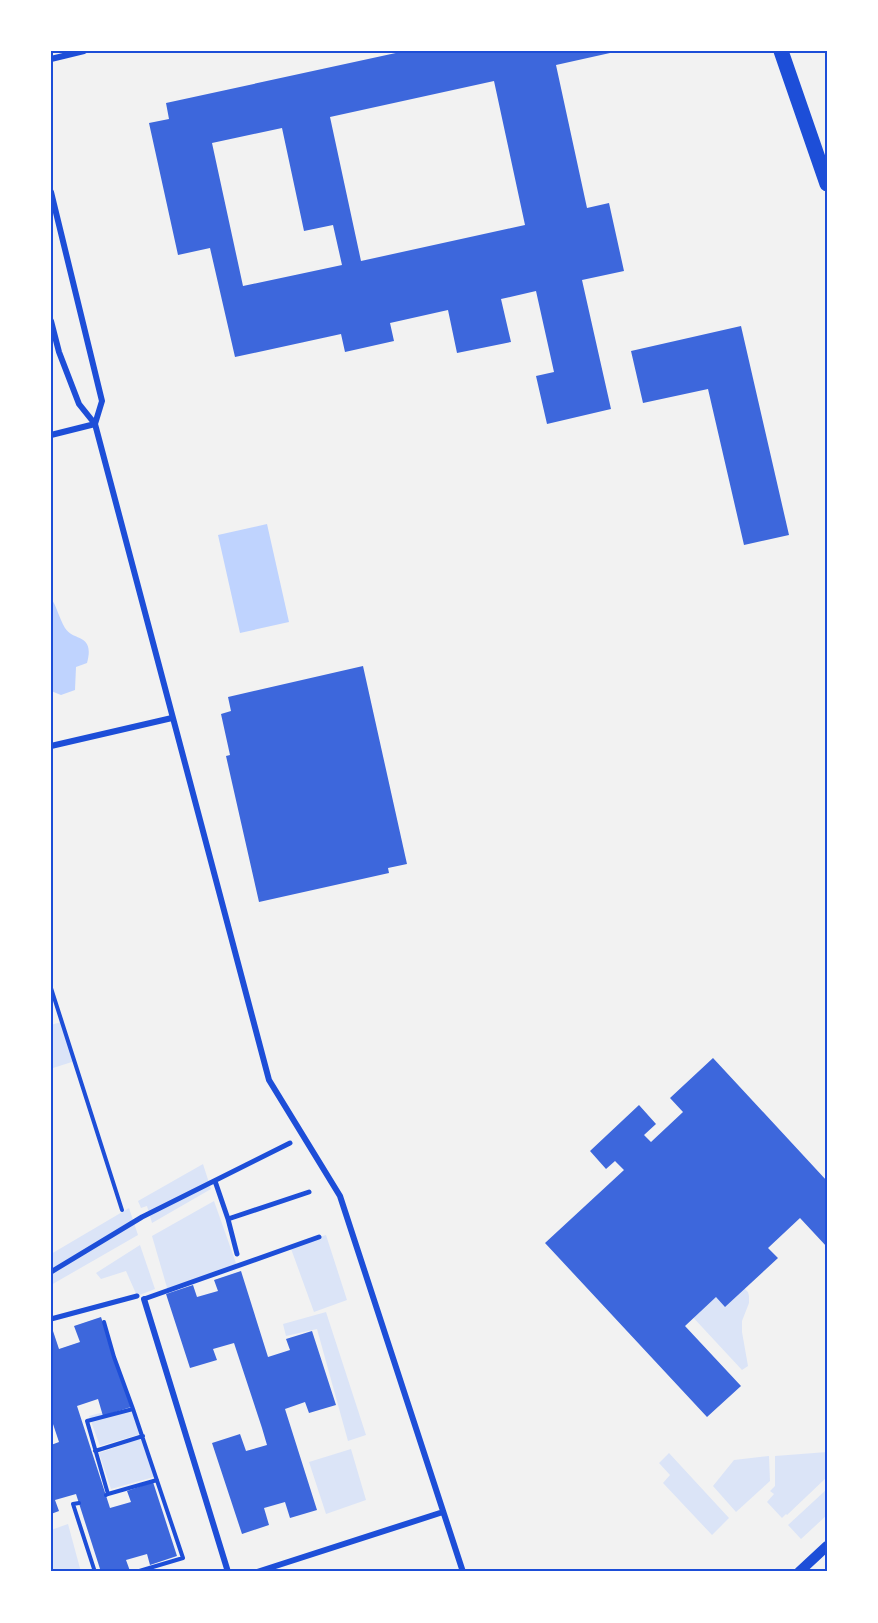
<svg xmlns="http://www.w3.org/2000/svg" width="878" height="1623" font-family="'Varela Round',sans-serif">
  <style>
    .green { fill: #dbe4f7 }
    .water { fill: #bfd3fe }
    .building { fill: #3d67dc; fill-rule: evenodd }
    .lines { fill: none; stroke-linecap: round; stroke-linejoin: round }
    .path { stroke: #1d4ed8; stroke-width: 4 }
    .pedestrian { stroke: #1d4ed8; stroke-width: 5 }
    .minor { stroke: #1d4ed8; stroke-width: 6 }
    .tertiary { stroke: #1d4ed8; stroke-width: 10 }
    .primary { stroke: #1d4ed8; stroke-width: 15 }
    .neatline { fill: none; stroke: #1d4ed8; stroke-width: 2 }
  </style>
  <rect width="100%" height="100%" fill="#f2f2f2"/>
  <path class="green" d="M61,1022l14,39 -22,7 -2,-7v-36z
    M203,1164l8,25 -59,34 -5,-17 -6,2 -3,-7z
    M214,1201l23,65 -69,25 -16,-55z
    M129,1208l9,27 -87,50v-31z
    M326,1235l21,65 -33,12 -24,-66z
    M140,1245l15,44 -18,7 -11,-25 -25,8 -5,-6z
    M741,1285l7,7 1,4v7l-7,18v11l6,34 -6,4 -53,-57 25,-23z
    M326,1312l40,123 -18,6 -31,-112 -31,7 -3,-12z
    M130,1405l11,29 -41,12 -11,-30z
    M142,1438l12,39 -43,12 -12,-36z
    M351,1449l15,51 -40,14 -17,-52z
    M827,1452v25l-40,38 -1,-1 -4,4 -15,-16 7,-8 -4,-3 5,-5v-30z
    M669,1453l60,65 -17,17 -49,-52 7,-8 -11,-12z
    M769,1456l1,25 -34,31 -23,-26 21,-26z
    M827,1489v26l-26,24 -13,-14z
    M68,1524l13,48h-30v-42z"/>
  <path class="water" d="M267,524l22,98 -49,11 -22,-98z
    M51,598c6,9 8,20 14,30 9,14 30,5 22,35l-11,4 -1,23 -14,5 -10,-4z"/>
  <path class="building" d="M405,51h205v2l-54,12 31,143 22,-5 15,68 -42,9 29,129 -64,15 -11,-48 18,-4 -18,-81 -35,8 10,43 -54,11 -9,-43 -58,13 4,18 -49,11 -4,-18 -106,23 -25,-109 -32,7 -29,-132 20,-4 -3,-16zM494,81l31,144 -164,36 -31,-144zM282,128l22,103 29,-6 9,40 -99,21 -31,-143z
    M741,326l48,209 -45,10 -36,-156 -65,14 -12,-52z
    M363,666l44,198 -19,4 1,5 -130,29 -33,-146 4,-1 -9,-41 10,-3 -3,-14z
    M713,1058l114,123v66l-27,-29 -32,30 10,10 -53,49 -9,-10 -31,29 56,60 -34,31 -162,-174 79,-73 -9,-9 -9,8 -16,-18 49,-46 17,19 -12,11 7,7 32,-30 -13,-14z
    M241,1271l27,86 22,-7 -4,-11 26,-8 24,74 -27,8 -4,-11 -20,7 32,101 -27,8 -5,-16 -21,6 5,17 -27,9 -30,-91 28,-9 6,17 21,-6 -5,-17 -28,-85 -21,6 4,11 -27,8 -24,-74 27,-9 4,12 21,-6 -4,-11z
    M101,1317l30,90 -28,9 -5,-17 -21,7 33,102 21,-6 -4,-11 26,-9 24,74 -27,9 -3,-11 -21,6 4,11 -3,1h-26l-25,-78 -21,6 4,11 -8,3v-69l8,-3 -8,-24v-86l2,-1 6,18 21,-7 -6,-16z"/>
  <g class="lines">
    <path class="path" d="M51,988l71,222
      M104,1322l10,35 19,52 -46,12 21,73 -2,1
      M133,1409l50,149 -47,14
      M95,1451l48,-15
      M108,1494l49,-14
      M79,1503l-6,1 22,68"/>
    <path class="pedestrian" d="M215,1181l13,38 81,-27
      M228,1219l9,35
      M51,1272l91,-55 148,-74
      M144,1299l175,-62
      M51,1319l86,-23"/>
    <path class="minor" d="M51,59l33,-8
      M51,192l51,209 -7,23
      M51,321l8,31 20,52 16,20 174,656 71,116 123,376
      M51,435l44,-11
      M51,746l121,-28
      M144,1299l84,273
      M257,1572l186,-60"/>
    <path class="tertiary" d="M799,1572l28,-26"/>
    <path class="primary" d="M781,51l46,133"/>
  </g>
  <rect width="878" height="1623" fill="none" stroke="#ffffff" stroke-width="105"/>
  <rect x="52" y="52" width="774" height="1518" class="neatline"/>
</svg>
